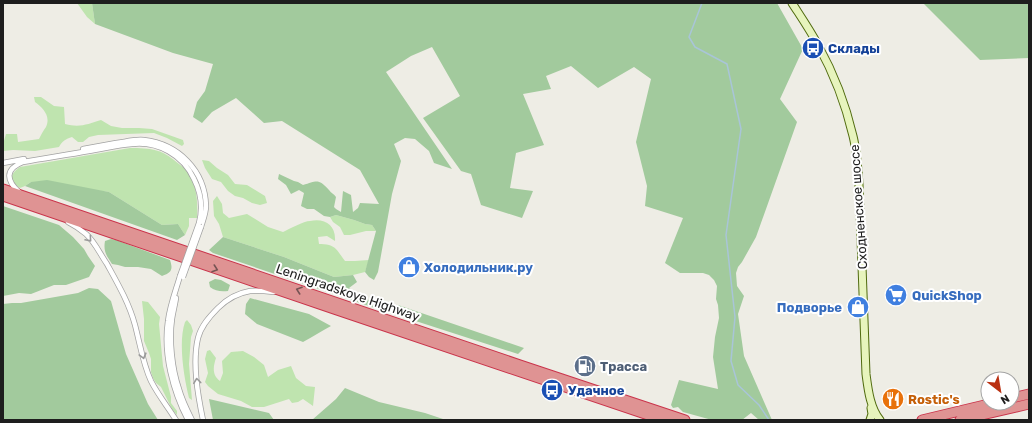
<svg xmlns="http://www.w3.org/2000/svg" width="1032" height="423" font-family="Rubik,sans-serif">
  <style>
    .grass { fill: #bfe4af }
    .forest { fill: #a2ca9d }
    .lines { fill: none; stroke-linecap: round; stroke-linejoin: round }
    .stream { stroke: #a9c5d8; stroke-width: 1.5 }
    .street-casing { stroke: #a2a2a2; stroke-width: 6 }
    .secondary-casing { stroke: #506b0e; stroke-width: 9 }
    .highway-casing { stroke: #ca344b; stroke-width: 11 }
    .street { stroke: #fff; stroke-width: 4.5 }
    .secondary { stroke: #e7f4bd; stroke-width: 7 }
    .highway { stroke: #df9393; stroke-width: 9 }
    .street-bridge-casing { stroke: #a2a2a2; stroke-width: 6; stroke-linecap: butt }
    .street-bridge { stroke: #fff; stroke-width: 4.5 }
    .oneway { stroke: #9a9a9a }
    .oneway2 { stroke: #755353 }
    .labels { text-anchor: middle; stroke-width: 4; stroke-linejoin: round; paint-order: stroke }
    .transit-label { font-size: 13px; font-weight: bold; fill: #164399; stroke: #fff; text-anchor: start }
    .street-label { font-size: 13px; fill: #1e1e1e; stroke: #fff }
    .shop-label { font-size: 13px; font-weight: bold; fill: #366cbe; stroke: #fff; text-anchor: start }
    .service-label { font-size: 13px; font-weight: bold; fill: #4e5e75; stroke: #fff; text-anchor: start }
    .food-label { font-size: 13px; font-weight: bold; fill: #c56008; stroke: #fff; text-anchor: start }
  </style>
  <rect width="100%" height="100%" fill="#eeede5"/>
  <path class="grass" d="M77,3h15l3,21 -8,-7z
    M34,97h7l13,9 10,1 1,17c15,4 23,0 36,-4l10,6 11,2h17l13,1 31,11 1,4 -2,2 -15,-8 -13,-5 -56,2 -9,2 -6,5h-5l-6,-5c-6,2 -10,4 -13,10l-24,4 -22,-1 -10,1v-7l3,-10h11l1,8 21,-3c2,-4 4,-8 7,-12 5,-11 -3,-19 -11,-25z
    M130,148c9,0 19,0 28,3 5,1 12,6 16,9 3,3 7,5 10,8 13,13 14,33 13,50h-8v8l-4,9 -7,-11 -16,1 -53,-33 -78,-10 -6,4 -5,2c-12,-7 -10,-14 0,-21z
    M202,160l7,1 8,7 11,7 7,9 12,1 18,11 2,7 -7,2 -8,-2 -9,-5 -8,-2 -7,-5 -7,-9 -9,-3 -7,-11z
    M217,196l5,8 1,9 6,5 18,-4 21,13 15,5c6,-3 21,-11 27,-11 15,-3 26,4 25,20l-8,-5 -9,1 1,7c3,0 7,0 10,1 8,2 11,10 16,16h10l14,-1 -4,12 -12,3 -19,2 -50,-20 -61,-20 -4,-13 -5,-8 -1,-15z
    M336,215l18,5 11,4 7,1 4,6h-10l-16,4h-6l-4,-8 -7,-5 -3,-5z
    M142,301l6,1 12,15 -1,7 4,42 8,31v6l6,8v4l-5,-6 -11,-22 -5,-4 -3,-5 -2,-6v-13l-2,-6 -5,-12v-22z
    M187,320l4,5 2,6 -2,6 -2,27 3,36 -3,-2c-5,-20 -11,-56 -4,-76z
    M210,350l6,8c-3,9 -4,17 4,23l3,-8 -1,-12 9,-9 12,-1 11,6 10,8 4,12 10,-7 13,-4 5,12 10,8 9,1 -2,19 -10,-7 -5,3 -6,1 -3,-4 -25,8h-12l-11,-6 -23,-7 -10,-8 -3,-4 3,-9 -3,-14 2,-8z"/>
  <path class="forest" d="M92,3h685l26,46 -23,50 17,23 -41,115 -14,25 -4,5 -2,6 1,13 7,10 -6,18 6,42 28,64h-13l-8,-7 -9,7h-30l-29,-8 -5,-5 -5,1 -2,-3 8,-25 39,9 -5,-32 2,-20 4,-19 -1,-13 -2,-6 1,-13 -3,-6 -5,-5 -6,-2h-23l-15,-10 18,-45 -38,-12 2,-20 -11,-44 15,-63 -17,-12 -36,21 -27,-22 -25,10 5,13 -28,5 21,51 -28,8 -6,35 23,3 -11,27 -41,-13 -10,-31 -10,-3 -38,-53 37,-22 -28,-49 -21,9 -25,16 66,97 -18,-6 -5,-12 -14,-12 -10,-1 -11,6 7,17 -9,33 -14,78 -4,8 -5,-3 -4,-5 11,-41 -4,-6 -7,-1 -11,-4 -18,-5 -6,2 -6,-1 -10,-7h-7l-6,-3 3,-13 -5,-3 -8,4 -5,-9 -8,-6 1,-5 15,7 4,1 5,3c14,-4 15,-7 26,5 2,3 5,4 7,7l-2,10 2,2 5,3 2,-21 8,4 2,17 5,-4 2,-5 19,1 -19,-34 -78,-49 -18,2 -28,-25 -24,14 -10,11 -9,-6 4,-15 8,-11 8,-27 -40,-11 -78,-29z
    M923,3h106v55l-49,2z
    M47,180l62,12 53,33 16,-1 7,11 -8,5 -152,-54 6,-4z
    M3,206l56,19 14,12 11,12 4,7 7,10 -6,11 -23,8h-12l-23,9 -12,-1 -16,3z
    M223,237l61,20 50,20 19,-2 4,7 -8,6 23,14 3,6 -162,-55 -4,-3z
    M111,239l5,1 54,20c3,9 2,13 -8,16l-11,-7 -13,-2h-13l-7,-2 -6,-1c-5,-8 -9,-12 -7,-23z
    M215,279l6,1 9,5 -2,6c-7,1 -13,0 -18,-4l-1,-5z
    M89,288l9,1 13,12 15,53 22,50 10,16h-155v-116l9,-1h9l57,-10z
    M250,298l59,16 22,12c-10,5 -18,11 -28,16l-46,-18 -12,-10 1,-10z
    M398,305l126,43 -6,6 -124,-40 -2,-4z
    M345,388l34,14 46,11 21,7h-134l24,-21z
    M209,399l60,14 5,7h-61z"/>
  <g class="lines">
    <path class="stream" d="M702,3l-13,34 6,10 32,17 14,65 -15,106 9,82 -4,44 7,24 21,20 10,15"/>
    <g class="street-casing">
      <path id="street" d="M83,149c11,-2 22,-4 33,-6 9,-1 18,-4 28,-3 34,4 61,30 62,66 0,7 -3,14 -5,21
        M3,163l21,-4
        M19,192c-13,-12 -14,-23 4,-30 22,-4 44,-7 66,-11 14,-2 28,-6 43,-7 26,-3 51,11 62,35 7,14 9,29 5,44
        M68,222c6,3 12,7 18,12 9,8 14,20 21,30 11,20 22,39 28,61 5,19 8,39 16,56 7,14 17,26 25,39
        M180,276c-4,14 -10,29 -12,45 -5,33 5,70 20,99
        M176,298c-1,7 -3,14 -4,21 -3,21 0,50 7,70 3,11 8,21 13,31
        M203,420c-5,-24 -11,-57 -5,-82 3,-12 11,-21 20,-30 8,-8 20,-15 32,-17 7,-1 16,0 24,1"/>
    </g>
    <g class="secondary-casing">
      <path id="secondary" d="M792,3c9,14 18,27 26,42 15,27 28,61 35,91 4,16 5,33 6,49l7,189c2,15 4,34 14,46
        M870,420l2,-6 -1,-6"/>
    </g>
    <g class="highway-casing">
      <path id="highway" d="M3,189l517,176 165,55
        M3,196l331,113 329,111
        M1012,398l17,-4
        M922,420l71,-17
        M960,420l69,-16"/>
    </g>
    <use href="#street" class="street"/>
    <use href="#secondary" class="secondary"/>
    <use href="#highway" class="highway"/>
    <g class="street-bridge-casing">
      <path id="street-bridge" d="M180,276l19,-53
        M183,277l18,-50"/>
    </g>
    <use href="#street-bridge" class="street-bridge"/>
  </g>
  <defs><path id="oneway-chevron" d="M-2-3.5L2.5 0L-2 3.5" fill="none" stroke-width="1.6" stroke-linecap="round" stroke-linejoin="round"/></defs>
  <g class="oneway">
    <use href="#oneway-chevron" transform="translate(89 239) rotate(49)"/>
    <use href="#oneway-chevron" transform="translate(143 356) rotate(75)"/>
    <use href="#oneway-chevron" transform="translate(197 381) rotate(-97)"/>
  </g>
  <g class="oneway2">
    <use href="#oneway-chevron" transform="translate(215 269) rotate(19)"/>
    <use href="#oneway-chevron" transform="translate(299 290) rotate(-161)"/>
  </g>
  <defs>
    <g id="bus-disc" transform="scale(1.15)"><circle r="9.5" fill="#1a4fb4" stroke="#fff"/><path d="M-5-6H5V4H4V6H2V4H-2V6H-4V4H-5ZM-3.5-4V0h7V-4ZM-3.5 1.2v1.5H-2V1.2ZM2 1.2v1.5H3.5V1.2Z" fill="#fff"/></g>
    <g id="shop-disc" transform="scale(1.15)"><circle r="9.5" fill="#3f7fe0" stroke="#fff"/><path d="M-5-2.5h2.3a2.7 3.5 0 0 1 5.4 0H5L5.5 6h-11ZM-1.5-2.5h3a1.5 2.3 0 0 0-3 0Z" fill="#fff"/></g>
    <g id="supermarket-disc" transform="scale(1.15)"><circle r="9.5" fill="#3f7fe0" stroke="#fff"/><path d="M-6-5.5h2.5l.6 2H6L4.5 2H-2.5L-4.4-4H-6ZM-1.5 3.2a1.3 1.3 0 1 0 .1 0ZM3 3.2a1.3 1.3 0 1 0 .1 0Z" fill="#fff"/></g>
    <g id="fuel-disc" transform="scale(1.15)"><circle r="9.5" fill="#5c6f8a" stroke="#fff"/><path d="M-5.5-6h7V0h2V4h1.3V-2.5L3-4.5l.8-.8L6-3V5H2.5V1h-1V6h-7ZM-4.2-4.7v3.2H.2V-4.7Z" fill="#fff"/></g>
    <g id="restaurant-disc" transform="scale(1.15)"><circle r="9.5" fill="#e8710a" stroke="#fff"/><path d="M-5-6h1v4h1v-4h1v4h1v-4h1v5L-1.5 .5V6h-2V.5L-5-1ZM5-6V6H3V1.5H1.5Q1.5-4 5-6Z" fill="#fff"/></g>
  </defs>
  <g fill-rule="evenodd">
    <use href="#bus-disc" x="813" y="48"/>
    <use href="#shop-disc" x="409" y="267"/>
    <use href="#supermarket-disc" x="896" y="295"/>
    <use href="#shop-disc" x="858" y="307"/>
    <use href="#fuel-disc" x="585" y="366"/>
    <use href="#bus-disc" x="552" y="390"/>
    <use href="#restaurant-disc" x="893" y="399"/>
  </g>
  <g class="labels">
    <g class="transit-label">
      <text x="828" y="53">Склады</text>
      <text x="568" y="395">Удачное</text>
    </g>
    <g class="street-label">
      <text transform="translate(858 207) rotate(-94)" y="5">Сходненское шоссе</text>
      <text transform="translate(348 292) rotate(19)" y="5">Leningradskoye Highway</text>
    </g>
    <g class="shop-label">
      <text x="424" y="272">Холодильник.ру</text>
      <text x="912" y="300">QuickShop</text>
      <text x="842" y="312" text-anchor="end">Подворье</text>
    </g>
    <g class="service-label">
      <text x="600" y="371">Трасса</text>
    </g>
    <g class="food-label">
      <text x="908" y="404">Rostiс's</text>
    </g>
  </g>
  <rect width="1032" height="423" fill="none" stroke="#1e1e1e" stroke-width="8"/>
  <g transform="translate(1000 391) rotate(149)"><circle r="19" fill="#ffffff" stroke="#a5a5a5"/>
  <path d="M0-3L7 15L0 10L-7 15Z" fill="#ba3112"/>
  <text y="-6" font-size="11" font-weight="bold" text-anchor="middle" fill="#1e1e1e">N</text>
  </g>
</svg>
